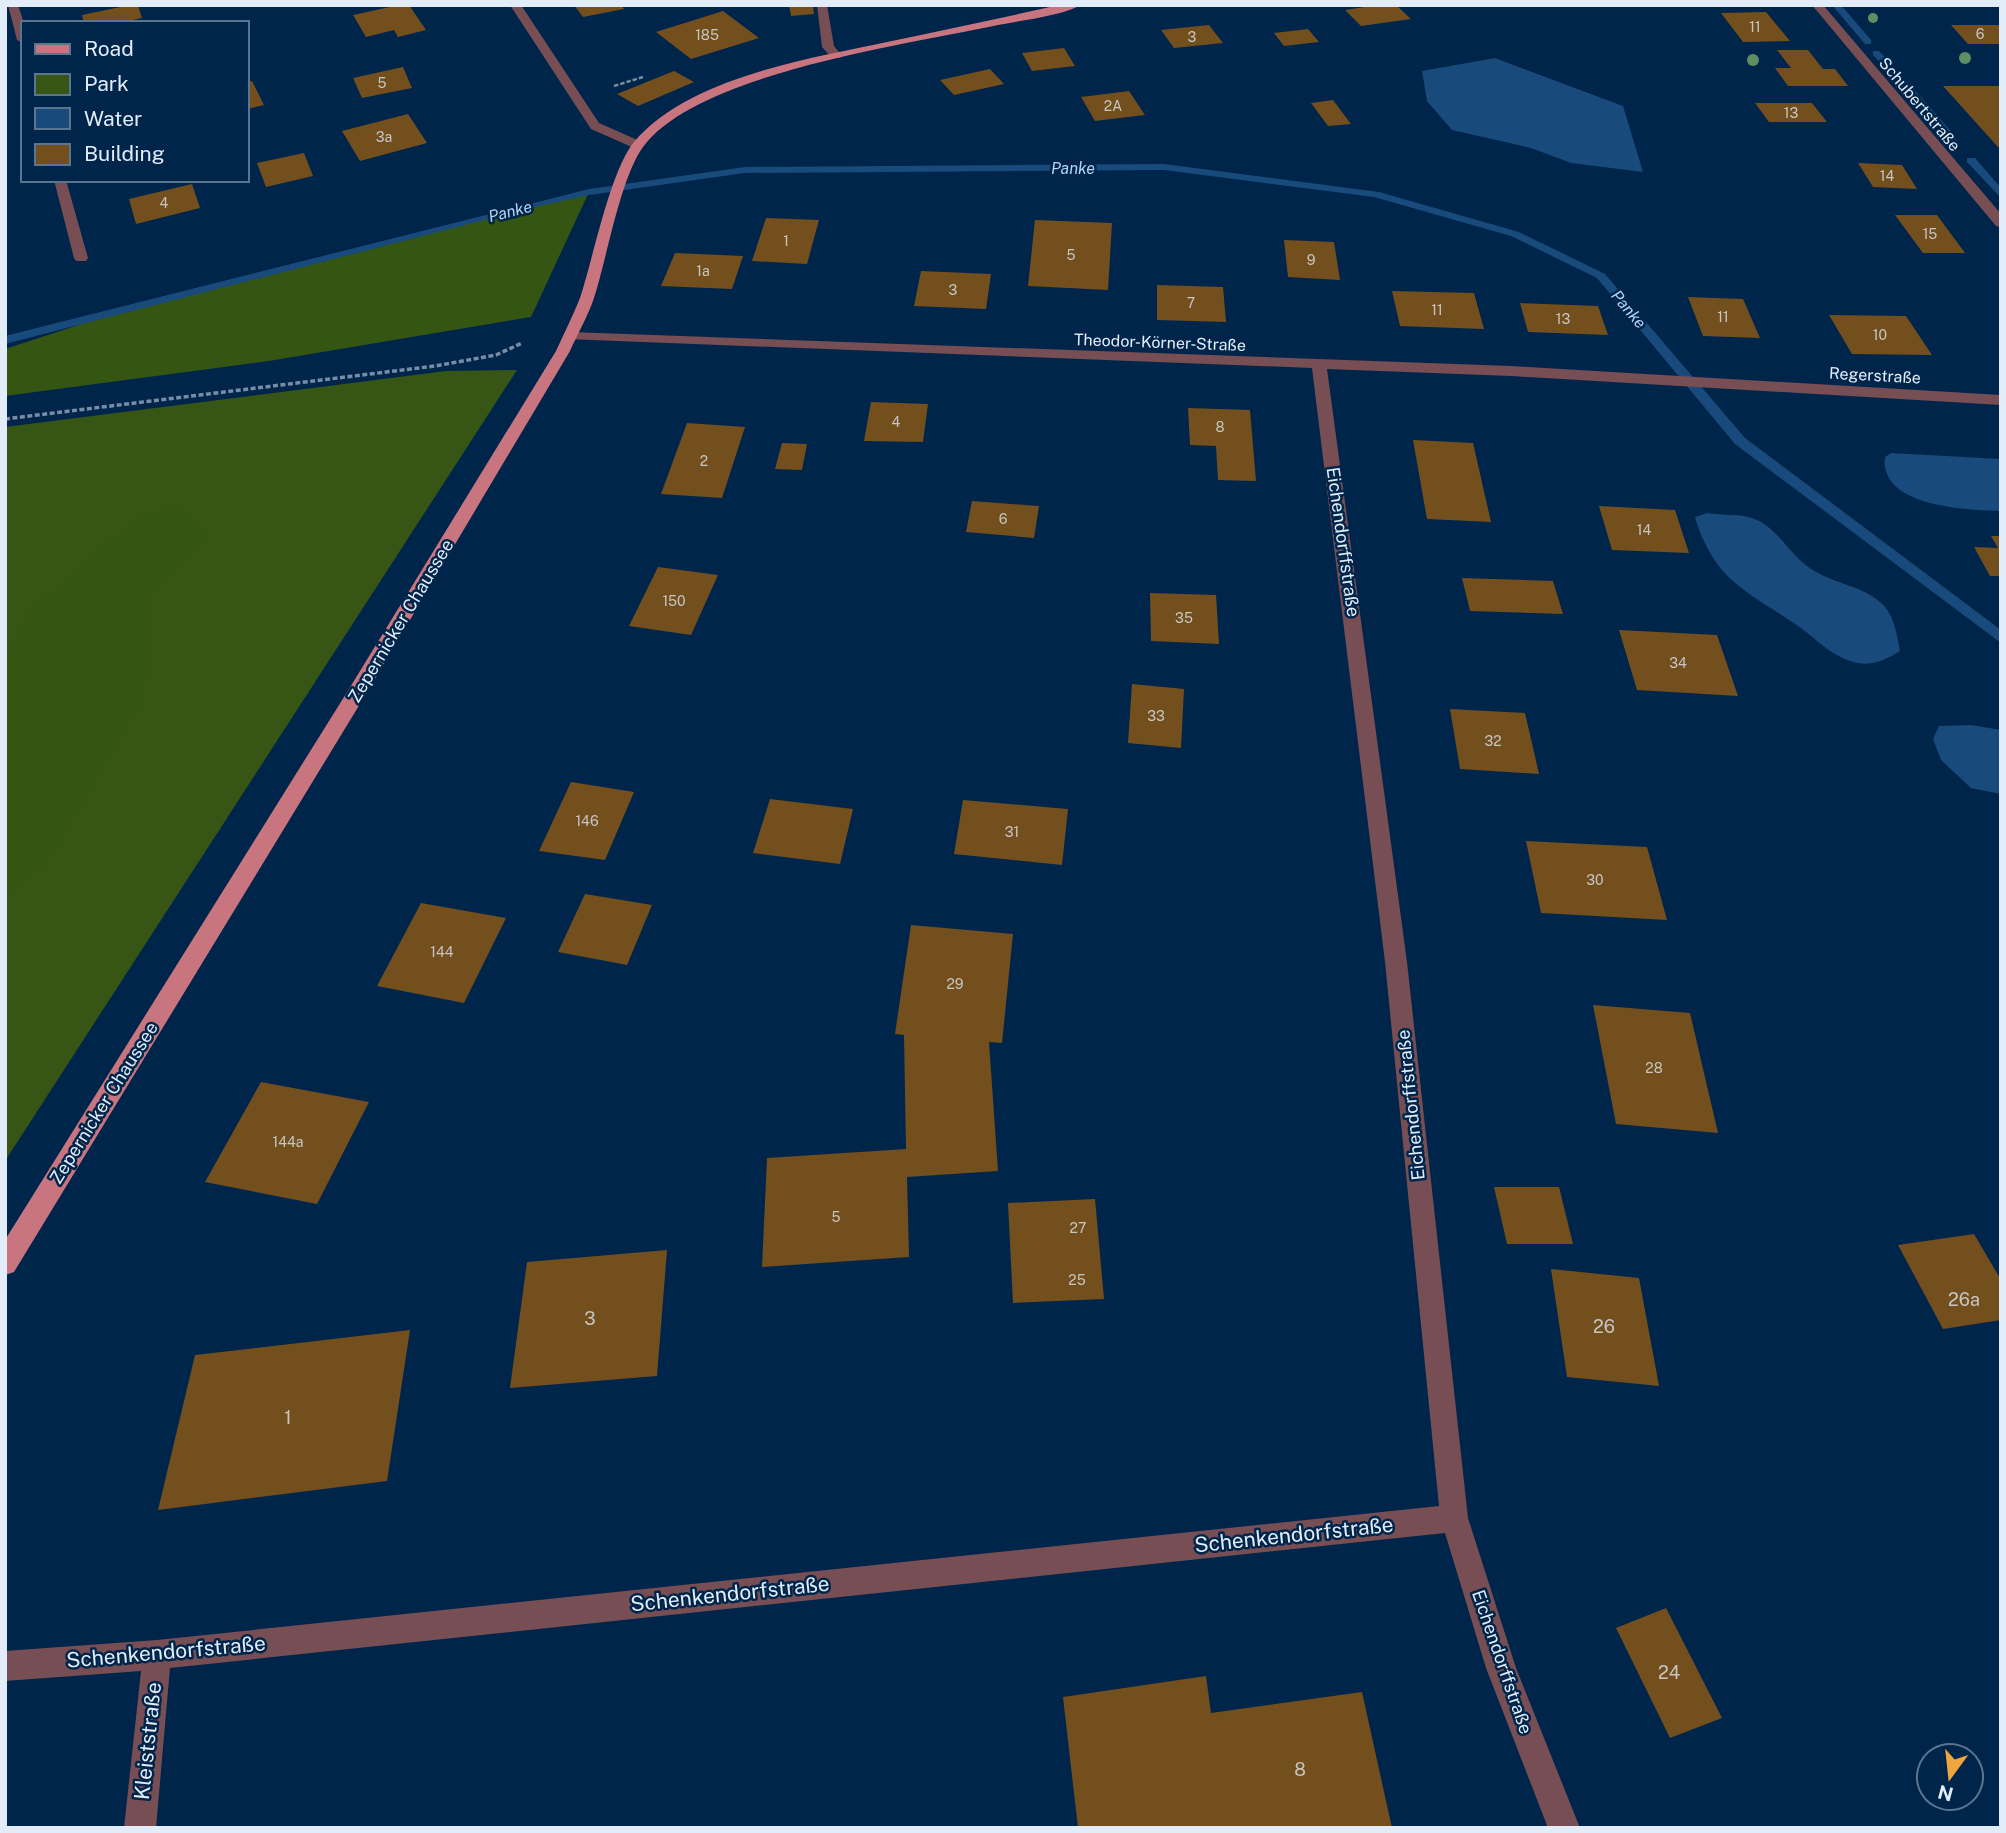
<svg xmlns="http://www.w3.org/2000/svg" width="2006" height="1833" font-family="'Public Sans',sans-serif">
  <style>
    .green { fill: #375615 }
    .forest { fill: #355513 }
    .water { fill: #184a7c }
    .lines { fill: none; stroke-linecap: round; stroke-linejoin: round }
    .stream { fill: #184a7c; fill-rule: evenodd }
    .building { fill: #734f1d }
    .path-far1 { stroke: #768da5; stroke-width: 2.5; stroke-dasharray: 4.5 2; stroke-linecap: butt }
    .path { stroke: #768da5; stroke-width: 3.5; stroke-dasharray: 5 2.5; stroke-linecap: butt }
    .minor { fill: #774e53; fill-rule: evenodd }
    .major { fill: #c97580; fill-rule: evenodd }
    .tree { fill: #5e8f62 }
    .labels { text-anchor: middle; stroke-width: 5; stroke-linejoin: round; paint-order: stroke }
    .number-label { font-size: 14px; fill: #c6c6c2 }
    .far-street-label { font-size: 16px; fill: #e2edf9; stroke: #00254a }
    .far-water-label { font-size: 16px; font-style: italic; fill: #b3d3f8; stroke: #00254a }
    .street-label { font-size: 18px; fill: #e2edf9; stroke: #00254a }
    .near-number-label { font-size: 18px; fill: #c6c6c2 }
    .near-street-label { font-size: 21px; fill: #e2edf9; stroke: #00254a }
  </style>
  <rect width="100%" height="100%" fill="#00254a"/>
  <path class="green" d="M517,370l-512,791v-734l441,-56z"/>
  <path class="forest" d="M589,192l-58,125 -262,44 -264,35v-47l147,-48z
    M181,504l30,32 -59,58 -8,104 -96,164 -43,34v-238l23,-45 106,-94z"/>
  <path class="water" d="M1495,58l128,48 20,66 -72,-9 -40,-15 -79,-18 -25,-29 -5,-30z
    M1891,453l110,6v52c-35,-1 -122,-4 -116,-54z
    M1707,513c16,3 33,0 48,6 22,9 34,34 52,47 22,17 54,19 73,36 14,11 17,33 20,49 -14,9 -30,16 -46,11 -24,-6 -39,-25 -59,-38 -24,-17 -53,-31 -73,-54 -12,-14 -22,-35 -27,-53z
    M1971,725l30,5v64l-30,-6 -30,-28 -8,-21 6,-13z"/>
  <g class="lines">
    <path class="stream" d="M1832,5h9l30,35v4h-6z
      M1873,51h6l17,18v4h-6l-17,-18z
      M1899,79h6l51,58v4h-8l-49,-58z
      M1967,158h8l26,30v10l-34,-36z
      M1164,164l215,28 140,40 86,42 140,164 256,192v13l-266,-199 -138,-166 -86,-42 -137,-39 -210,-27 -419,3 -156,22 -54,12 -530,137v-8l584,-147 156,-22z"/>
  </g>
  <path class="building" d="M130,5h8l4,13 -24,5h-34l-2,-8z
    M399,5h10l17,25 -28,7 -4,-7 -28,7 -13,-22z
    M574,5h47l3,4 -41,8z
    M789,5h24l1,9 -23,2z
    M1378,5h18l15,14 -50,7 -16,-16z
    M723,11l36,27 -68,21 -35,-27z
    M1766,12l24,29 -47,1 -22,-29z
    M1209,25l14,18 -49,5 -13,-18z
    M1951,25h50v19h-33z
    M1308,29l11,13 -35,4 -10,-13z
    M1064,48l11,18 -43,5 -10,-18z
    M1777,50h31l15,19h12l13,17h-60l-13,-18h16z
    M403,67l9,21 -50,10 -9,-20z
    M990,69l14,15 -50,11 -14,-15z
    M674,71l20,11 -56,24 -21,-12z
    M252,81l12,24 -17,4v-27z
    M1943,86h58v61h-3z
    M1129,91l16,24 -50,6 -14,-24z
    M1333,100l18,24 -23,2 -17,-23z
    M1755,103h57l15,19h-58z
    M408,114l19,29 -67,18 -18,-30z
    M304,153l9,23 -47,11 -9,-24z
    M1858,163l44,2 15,24 -44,-2z
    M192,184l8,24 -64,16 -7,-25z
    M1895,215h42l28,38h-42z
    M766,218l53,2 -12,44 -55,-3z
    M1035,220l77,3 -4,67 -80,-4z
    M1284,240l50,2 6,38 -52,-3z
    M675,253l68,3 -11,33 -71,-3z
    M921,271l70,3 -5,35 -72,-3z
    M1157,285l66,2 3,35 -69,-2z
    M1392,291l82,2 10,36 -84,-3z
    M1688,297l55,2 17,39 -57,-2z
    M1520,303l78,3 10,29 -80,-3z
    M1829,315l77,1 26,39 -80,-1z
    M871,402l57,2 -5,38 -59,-1z
    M1188,408l62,2 6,71 -38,-1 -2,-34 -26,-1z
    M687,423l58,4 -23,71 -61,-4z
    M1413,440l60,3 18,79 -64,-3z
    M782,443l25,1 -5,26 -27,-1z
    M972,501l67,5 -5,32 -68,-6z
    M1599,506l76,4 14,43 -77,-3z
    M1991,536h10v40h-11l-16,-29 24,1z
    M658,567l60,8 -27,60 -62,-9z
    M1462,578l91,3 10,33 -93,-3z
    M1150,593l66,2 3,49 -68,-3z
    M1619,630l98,5 21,61 -101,-6z
    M1132,684l52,5 -3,59 -53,-5z
    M1450,709l75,4 14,61 -79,-5z
    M571,782l63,10 -29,68 -66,-9z
    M770,799l83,10 -13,55 -87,-11z
    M963,800l105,9 -6,56 -108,-11z
    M1526,841l121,6 20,73 -126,-7z
    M585,894l67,11 -25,60 -69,-13z
    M421,903l85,15 -42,85 -87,-17z
    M911,925l102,9 -11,109 -13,-1 9,129 -91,6 2,80 -147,10 5,-109 139,-9 -2,-114 -9,-1z
    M1593,1005l97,8 28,120 -102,-9z
    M261,1082l108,20 -52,102 -112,-22z
    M1494,1187h65l14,57h-66z
    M1095,1199l9,100 -91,4 -5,-100z
    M1974,1234l27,46v40l-58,9 -45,-84z
    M667,1250l-10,126 -147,12 17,-126z
    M1551,1269l88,9 20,108 -92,-9z
    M410,1330l-23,151 -229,29 37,-155z
    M1666,1608l56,110 -52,20 -54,-110z
    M1206,1676l5,37 151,-21 30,136h-314l-15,-131z"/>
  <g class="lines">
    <path class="path-far1" d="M614,86l29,-9"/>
    <path class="path" d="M5,419l430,-53 61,-11 26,-12"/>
    <path class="minor" d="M8,5h10l6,18 -1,20 -6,-3z
      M510,5h11l78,118 43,19v6h-8l-43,-19z
      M817,5h10l7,41 8,10 -2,2h-8l-10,-11z
      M1812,5h11l178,209v13l-5,-1z
      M54,180h12l22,78 -2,3h-10l-2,-3z
      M571,332l940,34 490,29v10l-490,-29 -184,-7 80,593 61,556 48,150 64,160h-32l-62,-160 -41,-135 -1275,135 -14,160h-32l17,-157 -136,10v-30l152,-11 1282,-134 -54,-544 -73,-594 -746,-29 -2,-3z"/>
    <path class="major" d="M1059,5h21c-14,10 -62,16 -82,20 -88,19 -301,48 -355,122 -23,32 -36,111 -49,151 -6,18 -16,35 -24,53l-207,348 -349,573 -9,3v-35l344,-551 207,-338c8,-18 17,-35 24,-53 13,-39 30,-127 54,-156 55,-65 174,-83 253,-100 57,-12 115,-24 172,-37z"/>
  </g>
  <g class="tree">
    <circle cx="1873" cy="18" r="5"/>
    <circle cx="1965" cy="58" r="6"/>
    <circle cx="1753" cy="60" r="6"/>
  </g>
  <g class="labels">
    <g class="number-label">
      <text x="1755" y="32">11</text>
      <text x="1980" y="39">6</text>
      <text x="707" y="40">185</text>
      <text x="1192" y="42">3</text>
      <text x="382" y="88">5</text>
      <text x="1113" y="111">2A</text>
      <text x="1791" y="118">13</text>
      <text x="384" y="142">3a</text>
      <text x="1887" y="181">14</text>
      <text x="164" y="208">4</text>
      <text x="1930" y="239">15</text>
      <text x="786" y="246">1</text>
      <text x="1071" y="260">5</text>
      <text x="1311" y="265">9</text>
      <text x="703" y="276">1a</text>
      <text x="953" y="295">3</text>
      <text x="1191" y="308">7</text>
      <text x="1437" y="315">11</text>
      <text x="1723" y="322">11</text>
      <text x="1563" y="324">13</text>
      <text x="1880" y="340">10</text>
      <text x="896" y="427">4</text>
      <text x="1220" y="432">8</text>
      <text x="704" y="466">2</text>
      <text x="1003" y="524">6</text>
      <text x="1644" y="535">14</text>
      <text x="674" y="606">150</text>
      <text x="1184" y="623">35</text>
      <text x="1678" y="668">34</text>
      <text x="1156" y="721">33</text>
      <text x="1493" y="746">32</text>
      <text x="587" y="826">146</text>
      <text x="1012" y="837">31</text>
      <text x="1595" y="885">30</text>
      <text x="442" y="957">144</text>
      <text x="955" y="989">29</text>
      <text x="1654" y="1073">28</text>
      <text x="288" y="1147">144a</text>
      <text x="836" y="1222">5</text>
      <text x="1078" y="1233">27</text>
      <text x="1077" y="1285">25</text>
    </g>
    <g class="far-street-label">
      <text transform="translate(1920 104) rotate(50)" y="6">Schubertstraße</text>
      <text transform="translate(1160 342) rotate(2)" y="6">Theodor-Körner-Straße</text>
      <text transform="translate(1875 375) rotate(3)" y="6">Regerstraße</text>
    </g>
    <g class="far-water-label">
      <text x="1073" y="174">Panke</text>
      <text transform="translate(510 211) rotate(-14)" y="6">Panke</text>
      <text transform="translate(1629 309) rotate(50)" y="6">Panke</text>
    </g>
    <g class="street-label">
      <text transform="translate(1343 542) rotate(82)" y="6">Eichendorffstraße</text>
      <text transform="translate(401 621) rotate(-59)" y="6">Zepernicker Chaussee</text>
      <text transform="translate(104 1103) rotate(-58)" y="6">Zepernicker Chaussee</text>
      <text transform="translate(1411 1105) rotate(-96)" y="6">Eichendorffstraße</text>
      <text transform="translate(1502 1662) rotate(71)" y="6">Eichendorffstraße</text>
    </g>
    <g class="near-number-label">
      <text x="1964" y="1306">26a</text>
      <text x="590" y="1325">3</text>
      <text x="1604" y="1333">26</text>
      <text x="288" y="1424">1</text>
      <text x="1669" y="1679">24</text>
      <text x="1300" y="1776">8</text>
    </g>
    <g class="near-street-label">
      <text transform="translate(1294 1535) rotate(-6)" y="7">Schenkendorfstraße</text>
      <text transform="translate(730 1594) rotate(-6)" y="7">Schenkendorfstraße</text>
      <text transform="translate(166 1652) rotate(-5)" y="7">Schenkendorfstraße</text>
      <text transform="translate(148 1741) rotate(-84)" y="7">Kleiststraße</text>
    </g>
  </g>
  <rect width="2006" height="1833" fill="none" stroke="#e2edf9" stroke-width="14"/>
  <rect x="21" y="21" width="228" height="161" fill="#00254a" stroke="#5a7590" stroke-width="2"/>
  <rect x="35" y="44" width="35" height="10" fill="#c97580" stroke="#5a7590" stroke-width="2"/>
  <text x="84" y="56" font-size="21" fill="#e2edf9">Road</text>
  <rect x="35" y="74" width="35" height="21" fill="#375615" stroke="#5a7590" stroke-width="2"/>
  <text x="84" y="91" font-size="21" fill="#e2edf9">Park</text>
  <rect x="35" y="108" width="35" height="21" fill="#184a7c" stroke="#5a7590" stroke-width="2"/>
  <text x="84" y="126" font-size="21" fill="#e2edf9">Water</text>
  <rect x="35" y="144" width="35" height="21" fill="#734f1d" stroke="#5a7590" stroke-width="2"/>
  <text x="84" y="161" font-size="21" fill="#e2edf9">Building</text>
  <g transform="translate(1950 1777) rotate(195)"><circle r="33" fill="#00254a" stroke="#5a7590" stroke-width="2"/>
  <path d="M0-5L12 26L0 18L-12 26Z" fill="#f0a63e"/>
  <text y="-10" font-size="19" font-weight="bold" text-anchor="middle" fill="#e2edf9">N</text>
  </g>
</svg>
